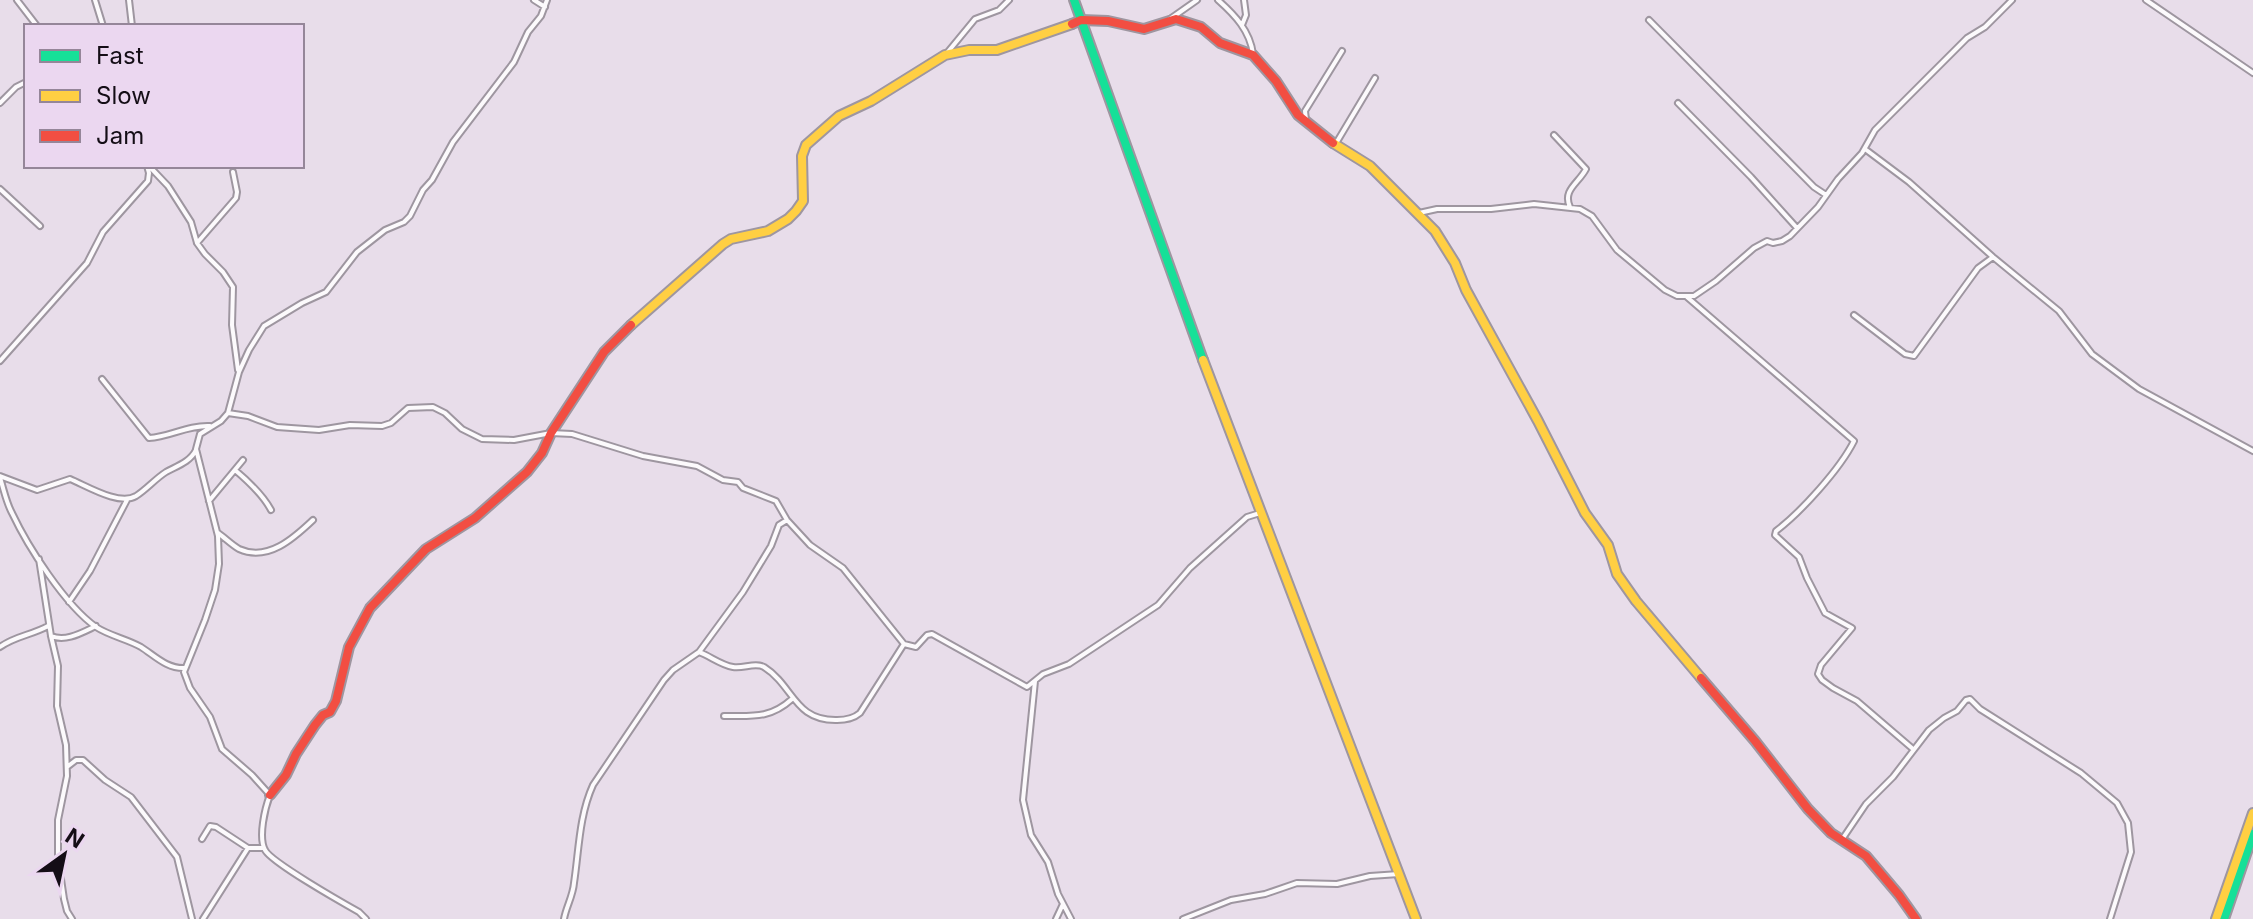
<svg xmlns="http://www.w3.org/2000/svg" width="2253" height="919" font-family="Inter,sans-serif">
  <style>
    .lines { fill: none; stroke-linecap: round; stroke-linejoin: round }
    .street-casing { stroke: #9e96a0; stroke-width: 8 }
    .fast-casing { stroke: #9e96a0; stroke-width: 12 }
    .slow-casing { stroke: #9e96a0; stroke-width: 12 }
    .jam-casing { stroke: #9e96a0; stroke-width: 12 }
    .street { stroke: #fcfafc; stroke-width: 4 }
    .fast { stroke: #16e098; stroke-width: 8 }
    .slow { stroke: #ffcf43; stroke-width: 8 }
    .jam { stroke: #f24e42; stroke-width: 8 }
  </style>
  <rect width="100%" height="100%" fill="#e8ddea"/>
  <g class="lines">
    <g class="street-casing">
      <path id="street" d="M17,0l20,26
        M95,0l8,26
        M129,0l3,26
        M534,0l11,7
        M1218,0c17,15 32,31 35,54
        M2146,0l107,73
        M1170,19l27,-19
        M1649,20l165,167 12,8
        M1242,25l4,-10 -2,-15
        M947,53l28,-34 24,-9 10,-10
        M0,103l16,-16 10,-5
        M1678,103l73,74 46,51
        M1306,120l-1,-9 37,-60
        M1554,135l32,34c-7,14 -24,21 -16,38
        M1335,145l40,-67
        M1865,149l44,33 84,75 66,54 33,43 47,35 114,62
        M149,166l19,20 23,36 6,21 8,11 18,18 10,15 -1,38 6,45
        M0,189l40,37
        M1419,213l18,-4h54l43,-5 46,5 12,7 25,34 48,40 12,6h17l22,-15 38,-33 13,-7 6,2 9,-2 8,-5 28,-29 20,-28 24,-26 13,-23 92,-92 18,-11 27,-27
        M197,243l39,-45 1,-6 -4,-20
        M1687,297l167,144c-14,28 -53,71 -78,90l-1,4 24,22 8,21 18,35 27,15 -31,37 -3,9 4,6 11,8 24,13 56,48
        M1854,315l51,39 9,2 64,-88 15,-11
        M0,361l87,-98 16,-31 45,-51 1,-8 -2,-7
        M102,379l47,59c21,-1 38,-13 61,-12
        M228,413l20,3 29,11 42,3 31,-5 32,1 9,-3 17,-15 25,-1 12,6 17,16 20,10 32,1 37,-7 21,1 71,22 54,10 26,14 15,2 5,6 33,13 11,19 23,25 33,23 61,76 12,3 11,-12 5,-1 95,53 16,-13 26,-10 89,-59 32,-37 57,-51 13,-4
        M235,470c13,11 28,25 36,40
        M0,476l37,14 33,-11c17,7 49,27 66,17 11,-7 19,-17 30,-24 11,-6 24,-10 30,-22
        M0,478c4,12 6,24 12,35 16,34 53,92 84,114 14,9 31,12 45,20 14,9 26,22 44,21
        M209,501l34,-41
        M218,533c7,5 14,12 21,16 29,13 55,-11 74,-29
        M39,559l12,77 7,30 -1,40 9,39 1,31 -9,44v39l6,40 3,12 5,8
        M69,602l21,-31 37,-71
        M51,636c15,6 30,-3 45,-10
        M0,647c15,-11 32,-12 48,-21
        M699,652c11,4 22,13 34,15 10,2 22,-5 31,0 30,19 30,54 73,53 9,0 16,-1 23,-7l44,-69
        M1035,681l-12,119 8,35 17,27 10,32 13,25
        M724,716c28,0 46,3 68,-17
        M67,767l9,-7h7l22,20 26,17 46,60 15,62
        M202,839l8,-13 6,1 32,21
        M1841,841l25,-37 27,-27 36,-47 15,-12 13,-7 9,-11 4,-1 10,10 101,64 36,30 11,20 3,29 -21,67
        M203,919l45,-71h16
        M366,919l-7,-7c-16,-9 -88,-50 -94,-62 -7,-13 0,-42 5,-55l-18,-20 -30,-26 -12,-32 -20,-29 -6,-16 21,-52 10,-30 4,-26 -1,-28 -22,-87 4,-15 21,-13 7,-8 11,-41 10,-22 15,-24 38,-23 24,-11 31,-40 28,-22 19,-8 6,-6 13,-26 9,-10 21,-38 61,-80 14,-30 13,-16 6,-16
        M564,919c2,-12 9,-23 10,-36 5,-33 5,-67 19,-98l71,-105 9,-10 26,-18 44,-60 28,-46 8,-21 8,-5
        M1056,919l7,-15
        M1183,919l48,-19 34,-6 32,-11 40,1 33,-8 29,-2"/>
    </g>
    <g class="fast-casing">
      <path id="fast" d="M1074,0l129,360
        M2224,919l29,-85"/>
    </g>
    <g class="slow-casing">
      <path id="slow" d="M1333,143l37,23 65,65 20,32 11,27 72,131 47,92 23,32 9,29 19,27 65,77
        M631,325l92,-81 8,-5 37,-8 20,-12 8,-8 7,-10 -1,-45 4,-11 33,-29 32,-15 74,-46 24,-5h28l75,-26
        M1203,360l213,559
        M2216,919l37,-106"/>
    </g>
    <g class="jam-casing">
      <path id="jam" d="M1072,24l9,-4 27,1 36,8 32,-10 25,8 19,16 33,12 23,26 22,34 35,28
        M1701,678l54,63 53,68 23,24 35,23 33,39 17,24
        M270,795l16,-20 10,-21 19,-29 8,-10 7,-3 6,-11 13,-54 21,-39 56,-59 49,-31 52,-46 15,-19 9,-20 53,-81 27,-27"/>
    </g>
    <use href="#street" class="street"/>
    <use href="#fast" class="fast"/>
    <use href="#slow" class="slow"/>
    <use href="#jam" class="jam"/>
  </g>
  <rect x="24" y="24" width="280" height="144" fill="#ebd7f0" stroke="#958699" stroke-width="2"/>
  <rect x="40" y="50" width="40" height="12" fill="#16e098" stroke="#958699" stroke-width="2"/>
  <text x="96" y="64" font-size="24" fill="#140d16">Fast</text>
  <rect x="40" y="90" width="40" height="12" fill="#ffcf43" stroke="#958699" stroke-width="2"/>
  <text x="96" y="104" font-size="24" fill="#140d16">Slow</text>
  <rect x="40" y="130" width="40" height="12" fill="#f24e42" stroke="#958699" stroke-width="2"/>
  <text x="96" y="144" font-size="24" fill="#140d16">Jam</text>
  <g transform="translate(64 855) rotate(33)" stroke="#ebd7f0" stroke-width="6" paint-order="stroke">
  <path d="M0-6L14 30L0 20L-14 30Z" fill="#140d16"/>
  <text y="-12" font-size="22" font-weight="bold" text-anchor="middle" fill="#140d16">N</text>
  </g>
</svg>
